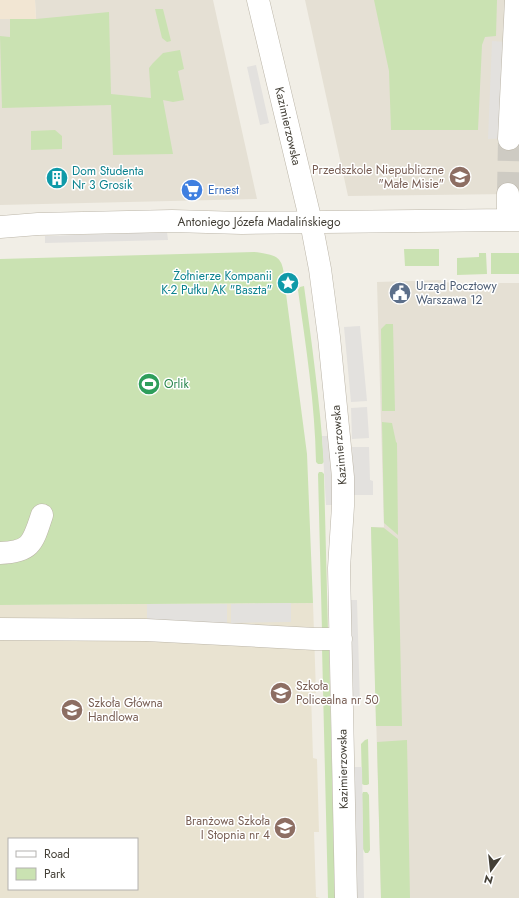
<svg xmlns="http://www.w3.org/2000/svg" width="519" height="898" font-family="Jost,sans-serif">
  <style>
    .residential { fill: #e5e0d4 }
    .commercial { fill: #f2e6d3 }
    .education { fill: #e9e3d1; fill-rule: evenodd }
    .green { fill: #cae2b2 }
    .parking { fill: #e3e1de }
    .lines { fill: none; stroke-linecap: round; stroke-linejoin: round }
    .minor-tunnel { stroke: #cecbc3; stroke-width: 22; stroke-dasharray: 22 11; stroke-linecap: butt }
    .minor-casing { stroke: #bcb6a9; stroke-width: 23 }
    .minor { stroke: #fff; stroke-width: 22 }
    .labels { text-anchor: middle; stroke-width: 3; stroke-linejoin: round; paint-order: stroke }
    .street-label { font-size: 12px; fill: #433f36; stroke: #fff }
    .education-label { font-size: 12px; fill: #785e54; stroke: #fff; text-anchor: end }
    .culture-label { font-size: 12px; fill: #0d838f; stroke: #fff; text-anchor: start }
    .shop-label { font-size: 12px; fill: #366cbe; stroke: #fff; text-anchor: start }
    .service-label { font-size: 12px; fill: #4e5e75; stroke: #fff; text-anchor: start }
    .leisure-label { font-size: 12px; fill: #27864d; stroke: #fff; text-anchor: start }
  </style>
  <rect width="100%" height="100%" fill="#f1eee6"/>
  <path class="residential" d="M35,0h178l44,199 -257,6v-186h36z
    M305,0h214v194l-171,2z
    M441,280v2l19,1h59v615h-138l-10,-371h13l-7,-245z"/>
  <path class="commercial" d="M0,0h35l1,19h-36z"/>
  <path class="education" d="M313,603l3,90h-5l2,65 4,1 2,73h-5l2,65 4,1h-320v-293zM9,839h128v50h-128z"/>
  <path class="green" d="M374,0h123l-1,36 -11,1 -3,8 -4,85h-87l-2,-59z
    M155,9h8l8,32 -4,1 -5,-4z
    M109,12l2,82 40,4 -2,-30 4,-5 10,-10 17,-3 4,19 -6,2 6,29 -11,2 -10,-2 10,54 -60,1 -2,-50 -109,3 -2,-72 10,1v-18h26z
    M55,130l7,6v13l-31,1v-19z
    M404,249h35v17h-34z
    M254,252c28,3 29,7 31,34l22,168 6,149 -313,2v-346z
    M479,253h7l1,21 -30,1v-17l22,-1z
    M491,253h28v21h-28z
    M304,286c8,59 16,117 20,176l-2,2h-4l-2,-2c-1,-58 -10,-115 -18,-172l2,-3z
    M386,324h7l2,87h-13l-1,-82z
    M382,422l10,1 4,19 1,1 1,92 -14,-12z
    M319,472h3l2,2 4,157h-6l-4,-157z
    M371,527l13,1 14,11 4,187h-26z
    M322,647h7l6,251h-7z
    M368,739l1,45 -2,1h-3l-2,-1 -1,-40 4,-4z
    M407,740l3,158h-29l-4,-156z
    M363,792h4l2,3 1,55 -2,3h-3l-2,-4 -1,-55z"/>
  <path class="parking" d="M492,41l27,2v95l-31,1z
    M256,65l13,58 -9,2 -13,-58z
    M167,232l1,8 -123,3v-7z
    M360,326l7,75 -16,1 -7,-75z
    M367,407l2,31 -17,1 -1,-31z
    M322,436h7l4,69h-7z
    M352,447h17l1,33 3,1v14h-19z
    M350,600h7l3,105h-7z
    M291,603v19l-60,1v-19z
    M147,604h80v19h-80z
    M354,767h8l2,131h-7z"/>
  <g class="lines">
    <path class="minor-tunnel" d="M508,194l1,-55"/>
    <g class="minor-casing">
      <path id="minor" d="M258,0l53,222 9,47 9,68 14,140v29l-4,62 7,330
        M509,139l7,-139
        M508,220v-26
        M0,227l38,-3 134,-3 70,2 277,-3
        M0,553c32,-1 33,-11 42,-38
        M0,629l146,1 169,9h26"/>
    </g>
    <use href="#minor" class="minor"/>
  </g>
  <defs>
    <g id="school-disc" transform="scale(1.15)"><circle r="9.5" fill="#8d6e63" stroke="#fff"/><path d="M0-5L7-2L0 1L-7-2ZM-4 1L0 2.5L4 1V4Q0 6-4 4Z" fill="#fff"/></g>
    <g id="building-disc" transform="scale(1.15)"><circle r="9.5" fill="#0f9aa8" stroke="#fff"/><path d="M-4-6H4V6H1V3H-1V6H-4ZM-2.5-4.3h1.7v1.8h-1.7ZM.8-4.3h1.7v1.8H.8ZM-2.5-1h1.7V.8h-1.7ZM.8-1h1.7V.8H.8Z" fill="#fff"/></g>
    <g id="supermarket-disc" transform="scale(1.15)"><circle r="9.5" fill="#3f7fe0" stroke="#fff"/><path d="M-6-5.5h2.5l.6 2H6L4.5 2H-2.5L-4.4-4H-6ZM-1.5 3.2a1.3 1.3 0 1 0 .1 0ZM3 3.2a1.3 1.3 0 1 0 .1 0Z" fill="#fff"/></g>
    <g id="sight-disc" transform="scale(1.15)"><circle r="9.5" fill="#0f9aa8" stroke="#fff"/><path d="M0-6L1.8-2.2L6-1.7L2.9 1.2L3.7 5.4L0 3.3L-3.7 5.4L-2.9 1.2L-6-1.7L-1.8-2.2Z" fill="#fff"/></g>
    <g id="civic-disc" transform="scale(1.15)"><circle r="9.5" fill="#5c6f8a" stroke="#fff"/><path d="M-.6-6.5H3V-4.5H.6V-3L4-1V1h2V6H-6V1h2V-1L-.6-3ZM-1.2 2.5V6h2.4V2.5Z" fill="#fff"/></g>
    <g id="stadium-disc" transform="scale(1.15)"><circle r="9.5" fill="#2e9e5b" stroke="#fff"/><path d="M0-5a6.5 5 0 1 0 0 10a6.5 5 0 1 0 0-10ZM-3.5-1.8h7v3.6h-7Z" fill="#fff"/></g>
    <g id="university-disc" transform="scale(1.15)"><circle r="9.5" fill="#8d6e63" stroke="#fff"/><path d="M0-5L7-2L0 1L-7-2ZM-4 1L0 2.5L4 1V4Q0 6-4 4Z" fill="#fff"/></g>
  </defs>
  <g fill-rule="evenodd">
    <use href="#school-disc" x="460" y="177"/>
    <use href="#building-disc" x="57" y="178"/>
    <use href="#supermarket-disc" x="192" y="190"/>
    <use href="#sight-disc" x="288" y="283"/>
    <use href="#civic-disc" x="400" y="293"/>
    <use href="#stadium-disc" x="149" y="384"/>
    <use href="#university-disc" x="281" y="693"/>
    <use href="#university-disc" x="72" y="710"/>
    <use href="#school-disc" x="285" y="828"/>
  </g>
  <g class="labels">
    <g class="street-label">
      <text transform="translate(288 126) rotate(77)" y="4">Kazimierzowska</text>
      <text x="259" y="226">Antoniego Józefa Madalińskiego</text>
      <text transform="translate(339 445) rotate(-95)" y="4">Kazimierzowska</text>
      <text transform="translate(343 769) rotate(-91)" y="4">Kazimierzowska</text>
    </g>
    <g class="education-label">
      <text x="444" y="174">Przedszkole Niepubliczne<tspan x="444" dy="14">"Małe Misie"</tspan></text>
      <text x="296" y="690" text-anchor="start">Szkoła<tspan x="296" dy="14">Policealna nr 50</tspan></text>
      <text x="88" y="707" text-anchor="start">Szkoła Główna<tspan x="88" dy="14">Handlowa</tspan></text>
      <text x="270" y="825">Branżowa Szkoła<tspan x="270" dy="14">I Stopnia nr 4</tspan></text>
    </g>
    <g class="culture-label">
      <text x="72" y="175">Dom Studenta<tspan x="72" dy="14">Nr 3 Grosik</tspan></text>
      <text x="272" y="280" text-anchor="end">Żołnierze Kompanii<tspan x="272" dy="14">K-2 Pułku AK "Baszta"</tspan></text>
    </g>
    <g class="shop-label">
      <text x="208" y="194">Ernest</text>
    </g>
    <g class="service-label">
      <text x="416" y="290">Urząd Pocztowy<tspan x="416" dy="14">Warszawa 12</tspan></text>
    </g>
    <g class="leisure-label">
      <text x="164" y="388">Orlik</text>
    </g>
  </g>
  <rect x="8" y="838" width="130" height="52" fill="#ffffff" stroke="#b4b2af"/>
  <rect x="16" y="851" width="20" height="6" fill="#ffffff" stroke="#b4b2af"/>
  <text x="44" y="858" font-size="12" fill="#433f36">Road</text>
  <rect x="16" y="868" width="20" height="12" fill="#cae2b2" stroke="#b4b2af"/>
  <text x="44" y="878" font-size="12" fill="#433f36">Park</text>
  <g transform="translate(491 870) rotate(195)" stroke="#ffffff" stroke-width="3" paint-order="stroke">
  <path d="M0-3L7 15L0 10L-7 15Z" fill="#433f36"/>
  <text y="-6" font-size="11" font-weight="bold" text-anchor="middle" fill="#433f36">N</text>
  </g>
</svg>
